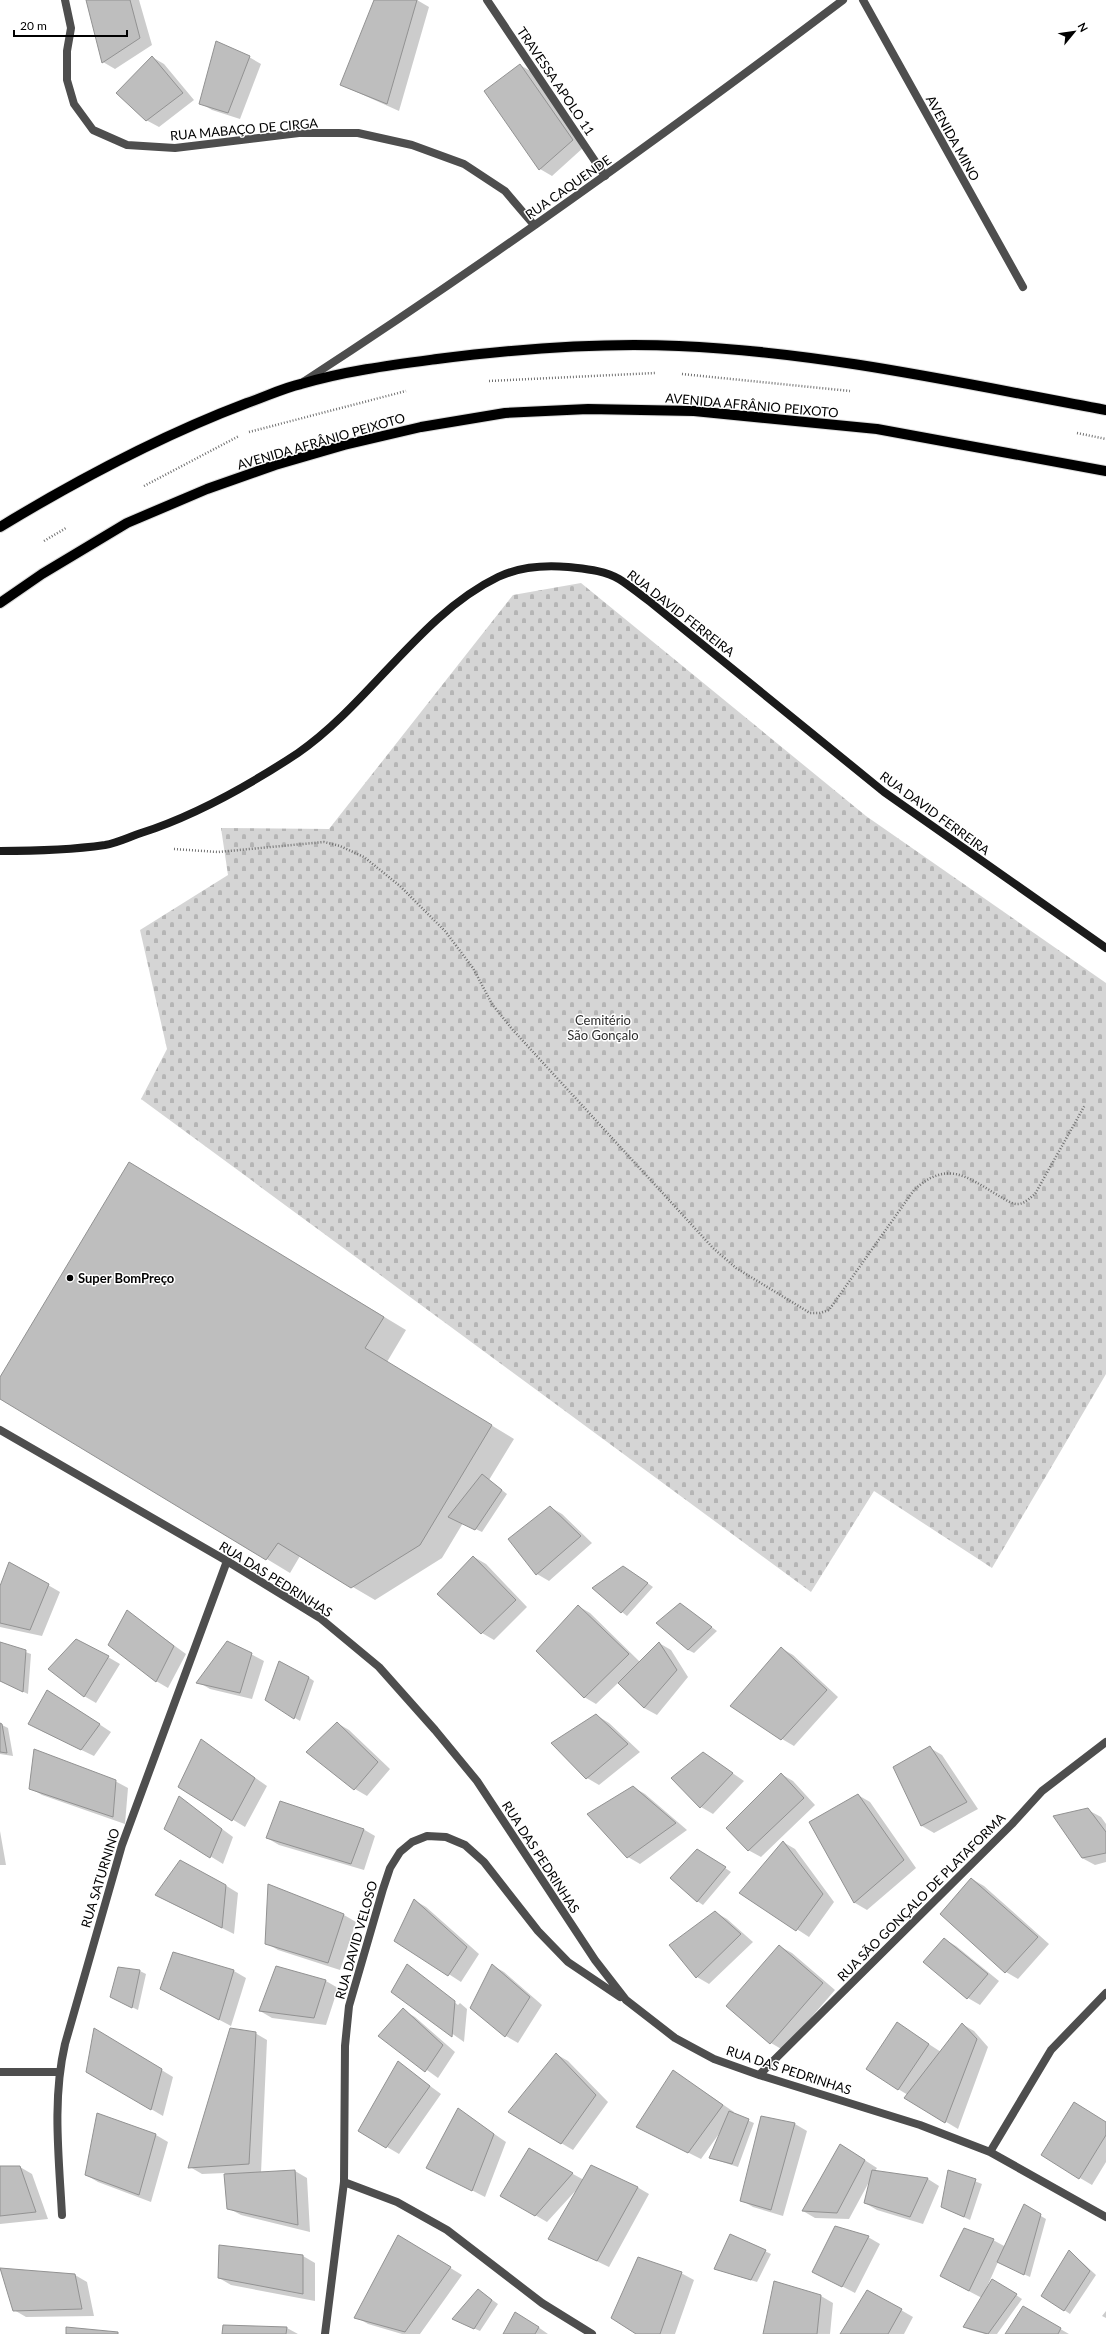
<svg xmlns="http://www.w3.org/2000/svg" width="1106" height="2334" font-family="Lato,sans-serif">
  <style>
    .cemetery { fill: url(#cemetery-stones) }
    .shadow { fill: #0003 }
    .building { fill: #bebebe; stroke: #929292 }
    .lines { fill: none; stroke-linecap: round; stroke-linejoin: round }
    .primary-casing { stroke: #dbdbdb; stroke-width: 12 }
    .path { stroke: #707070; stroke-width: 2.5; stroke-dasharray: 1 2; stroke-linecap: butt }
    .service { stroke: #4e4e4e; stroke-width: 8 }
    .minor { stroke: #4e4e4e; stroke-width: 8 }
    .secondary { stroke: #1b1b1b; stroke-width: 8 }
    .primary { stroke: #000; stroke-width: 10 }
    .poi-dot { fill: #000; stroke: #fff; stroke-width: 1.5 }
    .labels { text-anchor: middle; stroke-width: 3; stroke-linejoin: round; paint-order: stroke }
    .street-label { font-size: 13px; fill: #000; stroke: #fff }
    .park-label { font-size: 13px; fill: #2c2c2c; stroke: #fff }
    .poi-label { font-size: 13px; font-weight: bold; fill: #000; stroke: #fff; text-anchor: start }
  </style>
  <defs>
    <pattern id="cemetery-stones" width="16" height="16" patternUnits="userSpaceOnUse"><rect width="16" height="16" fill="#d5d5d5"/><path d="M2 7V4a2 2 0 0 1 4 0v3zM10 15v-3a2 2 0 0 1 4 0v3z" fill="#b5b5b5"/></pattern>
  </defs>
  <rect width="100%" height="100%" fill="#fff"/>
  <path class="cemetery" d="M581,583l285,233 240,167v391l-114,194 -118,-77 -63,101 -670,-493 26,-50 -27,-119 88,-55 -7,-47 108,1 184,-234z"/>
  <path class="shadow" d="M87,0h52l13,45 -37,24 -12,-7z
    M375,0h42l12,7 -30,104 -58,-26z
    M152,57l12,7 30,36 -35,27 -13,-7z
    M249,57l12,7 -21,55 -28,-9 -12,-7z
    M520,65l12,7 52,75 -32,29 -12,-7 -55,-78z
    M129,1163l277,167 -19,32 127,77 -25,41 18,14 -25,38 -19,-9 -21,35 -67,42 -75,-44 -10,17 -290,-176v-18z
    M550,1507l12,7 30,29 -43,38 -12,-7 -27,-35z
    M474,1557l12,7 41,43 -33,33 -12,-7z
    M10,1563l50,29 -18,44 -42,-9v-39z
    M629,1570l24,17 -26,29 -5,-4z
    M578,1606l12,7 50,49 19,-19 12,7 17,27 -31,38 -13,-7 -26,-25 -22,21 -12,-7z
    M686,1608l31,23 -23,22 -6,-3z
    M128,1612l58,42 -18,34 -12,-7z
    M228,1642l36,19 -12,38 -42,-10 -12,-7z
    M0,1643l31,11 -3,40 -28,-13z
    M781,1648l12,7 45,42 -44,49 -12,-7z
    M108,1657l12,7 -24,39 -12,-7z
    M308,1677l6,4 -14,40 -34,-21z
    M60,1698l51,34 -17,24 -52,-25z
    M596,1715l13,8 31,29 -41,33 -12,-7z
    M337,1723l12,7 41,39 -23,27 -12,-7z
    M0,1724l8,4 5,28 -13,-2z
    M201,1740l66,46 -22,41 -66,-40z
    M930,1748l12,7 36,54 -44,24 -12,-7z
    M715,1761l29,20 -31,33 -12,-7z
    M781,1774l12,7 22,24 -54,52 -13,-7z
    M115,1781l13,7 -3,36 -83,-29 -12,-7z
    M633,1787l12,7 42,36 -47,34 -12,-7z
    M858,1795l12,7 46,66 -49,42 -12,-7 -45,-81z
    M180,1798l53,39 -10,27 -57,-35z
    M1088,1810l13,7 5,7v38l-11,3 -13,-7z
    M363,1829l12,7 -11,34 -85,-25 -12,-7z
    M0,1831l6,34h-6z
    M783,1842l12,7 39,53 -25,35 -68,-44z
    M703,1853l28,19 -28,33 -6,-4z
    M972,1879l12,7 65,58 -31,35 -12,-7 -65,-58z
    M225,1885l13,8 -4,41 -65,-32z
    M269,1885l75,30 12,7 -16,48 -62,-20 -12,-7z
    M414,1900l12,7 53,47 -18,28 -65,-42z
    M715,1912l12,7 26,23 -44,42 -12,-7z
    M944,1939l12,7 43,35 -19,24 -12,-7z
    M779,1946l13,7 43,37 -52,60 -12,-7 -43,-37z
    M174,1953l60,18 12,7 -15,48 -57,-30z
    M492,1965l12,7 38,33 -24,38 -12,-7 -35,-28z
    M408,1966l10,6v2l40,31 2,-2 7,6 -3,33 -71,-50z
    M119,1968l21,3 6,3 -8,36 -21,-10z
    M326,1981l12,7 -12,37 -54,-7 -12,-7z
    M403,2010l12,7 40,35 -17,26 -58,-42z
    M898,2024l43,28 21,-28 12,7 14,16 -30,82 -52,-31 2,-3 -10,-6z
    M255,2033l12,7 -6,133 34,-2 12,7 3,54 -69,-17 -13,-7 -3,-35 -23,1 -12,-7z
    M106,2036l67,41 -10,39 -76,-44z
    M556,2054l12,7 40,41 -35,48 -12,-7z
    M399,2063l42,31 -42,60 -39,-23z
    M685,2079l49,33 -1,2 21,9 -16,44 -28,-9 11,-27 -20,28 -52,-26z
    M458,2109l48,33 -21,55 -45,-23z
    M761,2118l34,6 12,7 -24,85 -30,-9 -12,-7z
    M1106,2123v39l-14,23 -12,-7z
    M156,2135l12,7 -17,60 -53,-20 -12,-7z
    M841,2145l36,23 -2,3 53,8 11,7 -16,38 -46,-14 -12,-7 4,-21 -20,37 -34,-1 -12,-7z
    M529,2150l55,30 53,7 12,7 -40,73 -59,-28 29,-52 -32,35 -45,-26z
    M0,2167h20l12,7 16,45 -48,5z
    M949,2171l33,13 -12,36 -28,-13z
    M1024,2206l22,13 -16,58 -32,-15 -11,25 11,-4 24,16 -25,35h-12l-15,-4 -6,-3 18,-29 -29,-15 40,-43 13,7z
    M730,2235l41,19 -14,28 -42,-13z
    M868,2237l12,7 -25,49 -29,-15z
    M411,2244l51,31 -42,59h-18l-34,-10 -12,-7z
    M1070,2251l26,24 -26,39 -6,-4z
    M303,2256l12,7v38l-84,-16 -12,-7z
    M681,2273l13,7 -19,54h-37z
    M75,2275l12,7 7,34 -68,1 -12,-7z
    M868,2291l45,26 -9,17h-62z
    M484,2294l14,10 -18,27 -27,-12z
    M821,2296l12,7 -3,31h-66z
    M1024,2308l45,26h-63z
    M1106,2311v7l-4,-2z
    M528,2320l20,14h-43z
    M224,2326l63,2 11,6h-75z"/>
  <path class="building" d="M86,0h44l10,38 -38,25z
    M374,0h43l-30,104 -47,-19z
    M216,41l34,15 -22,57 -29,-9z
    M152,56l31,37 -37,28 -30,-28z
    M520,64l53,76 -34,30 -55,-79z
    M129,1162l255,155 -19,31 127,77 -72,120 -69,43 -73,-45 -12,17 -266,-161v-22z
    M482,1474l20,16 -27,40 -27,-13z
    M550,1506l31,30 -45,39 -28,-36z
    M473,1556l43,44 -35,34 -44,-40z
    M9,1562l40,22 -19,46 -30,-7v-37z
    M623,1566l25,17 -27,30 -29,-25z
    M680,1603l32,24 -24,23 -32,-27z
    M578,1605l51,49 -45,44 -48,-47z
    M127,1610l47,36 -18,36 -48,-37z
    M76,1639l33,17 -25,41 -36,-28z
    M227,1641l25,12 -12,40 -44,-10z
    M0,1642l26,8 -3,42 -23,-11z
    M659,1642l18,28 -33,38 -26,-25z
    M781,1647l46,43 -46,50 -51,-34z
    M279,1661l30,16 -15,42 -29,-19z
    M47,1690l53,34 -19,26 -53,-26z
    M596,1714l32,30 -42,35 -35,-36z
    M337,1722l41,40 -24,28 -48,-38z
    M0,1723l2,1 5,29 -7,-1z
    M201,1739l54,39 -23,43 -54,-34z
    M930,1746l37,56 -46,24 -28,-59z
    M34,1749l82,31 -3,37 -84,-28z
    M703,1752l30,21 -33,35 -29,-30z
    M781,1773l23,25 -56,53 -22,-23z
    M633,1786l43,37 -49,35 -40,-44z
    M858,1794l46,66 -50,43 -45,-81z
    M179,1796l43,33 -12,29 -46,-29z
    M280,1801l84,28 -13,35 -85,-26z
    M1088,1808l18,24v21l-24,5 -29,-42z
    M783,1841l40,53 -27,37 -57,-38z
    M697,1849l29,18 -29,35 -27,-24z
    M180,1860l46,25 -4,43 -67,-33z
    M971,1878l67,59 -33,36 -65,-59z
    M268,1884l76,30 -16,49 -63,-19z
    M414,1899l53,48 -19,29 -54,-35z
    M715,1911l26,23 -45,44 -27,-33z
    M944,1938l44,36 -21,25 -44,-37z
    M779,1945l44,38 -53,61 -44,-38z
    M173,1952l61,18 -15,50 -59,-31z
    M407,1964l48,37 -3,36 -61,-45z
    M492,1964l38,33 -25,40 -35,-29z
    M276,1966l50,14 -12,38 -55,-7z
    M118,1967l22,3 -8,38 -22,-11z
    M403,2008l40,37 -18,27 -47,-36z
    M897,2022l32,22 -31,46 -32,-21z
    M962,2023l15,16 -32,84 -41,-25z
    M94,2028l68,41 -11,41 -65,-38z
    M230,2028l26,4 -7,132 -61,4z
    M556,2053l40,42 -35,49 -53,-32z
    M398,2061l32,25 -44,62 -28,-17z
    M673,2070l50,35 -35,48 -52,-26z
    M1074,2102l32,20v13l-27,44 -38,-24z
    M458,2108l36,26 -22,57 -46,-23z
    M729,2111l20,8 -17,45 -23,-6z
    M97,2113l59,21 -17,61 -54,-20z
    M761,2116l34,7 -24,87 -31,-9z
    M840,2144l25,16 -28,53 -35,-2z
    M529,2148l44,25 -38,43 -35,-20z
    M591,2165l47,22 -41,74 -49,-22z
    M0,2166h20l16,46 -36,4z
    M295,2170l3,55 -71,-16 -3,-35z
    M872,2170l56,8 -18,39 -46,-14z
    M948,2170l28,9 -12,38 -23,-10z
    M1024,2204l17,10 -17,61 -27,-13z
    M835,2226l34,10 -27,51 -30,-15z
    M964,2228l30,11 -25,52 -29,-15z
    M730,2234l36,16 -15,30 -37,-11z
    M398,2235l53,32 -46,65 -51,-14z
    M219,2245l84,10v39l-85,-16z
    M1069,2250l21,21 -26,40 -23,-15z
    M638,2257l44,15 -22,62h-24l-25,-16z
    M0,2268l75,6 7,35 -69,2z
    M992,2279l25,15 -29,40 -25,-7z
    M774,2281l47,14 -4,39h-54z
    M478,2289l14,11 -18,29 -22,-10z
    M867,2290l35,19 -14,25h-48z
    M1023,2306l38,22 -3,6h-53z
    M515,2312l24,15 -4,7h-32z
    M223,2325l64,2 -1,7h-64z
    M66,2327l52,5v2h-52z"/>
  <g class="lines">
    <g class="primary-casing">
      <path id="primary" d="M0,527c79,-48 160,-91 247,-124 18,-6 36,-15 54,-19 44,-13 91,-19 136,-25 79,-10 162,-17 242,-13 144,6 286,38 427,64
        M0,603l42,-29 85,-51 80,-34 68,-24 69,-20 77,-18 84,-14 83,-4 106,2 183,18 229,42"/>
    </g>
    <path class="path" d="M682,374l168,17
      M489,381l166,-8
      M249,432l157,-41
      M1077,433l29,6
      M144,486l95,-50
      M44,541l22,-13
      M174,849l44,3 106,-10 16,4 24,11 36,29 45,45 28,37 19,36 20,25 201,219 23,20 74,45h10l9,-3 85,-120c33,-30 52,-14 85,6 6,3 13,9 20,8 6,-1 11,-6 16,-10l50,-89"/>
    <path class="service" d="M487,0l118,176"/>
    <path class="minor" d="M65,0l6,28 -4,23v29l7,24 19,26 34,15 48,3 124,-15h59l54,12 52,19 41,27 29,34
      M863,0l160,287
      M303,382c185,-120 364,-249 540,-382
      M0,1430l227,131 93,57 59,49 56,63 42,51 118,179 31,40 49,38 39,21 45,16 161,50 70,27 116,65
      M0,2072h58
      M759,2075l253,-251 30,-33 64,-49
      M990,2152l61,-102 55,-57
      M344,2182l53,20 50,28 95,73 50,31
      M62,2215c-3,-57 -10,-115 3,-171l57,-199 105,-284
      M325,2334l19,-152 1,-136 4,-40 34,-117 7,-21 10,-16 12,-10 15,-6 19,1 19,8 19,17 54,69 30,31 52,35"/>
    <path class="secondary" d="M0,851c35,0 70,-1 105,-6 12,-2 24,-8 36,-12 56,-18 107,-47 157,-80 71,-49 123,-139 200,-176 21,-10 47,-12 70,-10 16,2 36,3 51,12 10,6 20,15 30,22l235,191 222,156"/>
    <use href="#primary" class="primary"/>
  </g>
  <circle class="poi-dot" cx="70" cy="1278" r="4"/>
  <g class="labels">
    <g class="street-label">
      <text transform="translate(556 81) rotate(56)" y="5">TRAVESSA APOLO 11</text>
      <text transform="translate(244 129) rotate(-5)" y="5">RUA MABAÇO DE CIRGA</text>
      <text transform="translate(953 138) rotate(61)" y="5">AVENIDA MINO</text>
      <text transform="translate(568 187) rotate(-35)" y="5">RUA CAQUENDE</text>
      <text transform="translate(752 405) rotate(5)" y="5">AVENIDA AFRÂNIO PEIXOTO</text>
      <text transform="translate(321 441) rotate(-16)" y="5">AVENIDA AFRÂNIO PEIXOTO</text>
      <text transform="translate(681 613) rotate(38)" y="5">RUA DAVID FERREIRA</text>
      <text transform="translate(935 813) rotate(36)" y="5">RUA DAVID FERREIRA</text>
      <text transform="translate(276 1579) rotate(32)" y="5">RUA DAS PEDRINHAS</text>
      <text transform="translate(541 1857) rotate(57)" y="5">RUA DAS PEDRINHAS</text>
      <text transform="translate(100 1878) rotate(-73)" y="5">RUA SATURNINO</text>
      <text transform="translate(921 1897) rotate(-45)" y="5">RUA SÃO GONÇALO DE PLATAFORMA</text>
      <text transform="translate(356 1940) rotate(-74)" y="5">RUA DAVID VELOSO</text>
      <text transform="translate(789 2070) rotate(18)" y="5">RUA DAS PEDRINHAS</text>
    </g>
    <g class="park-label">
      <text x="603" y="1025">Cemitério<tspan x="603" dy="15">São Gonçalo</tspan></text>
    </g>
    <g class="poi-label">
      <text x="78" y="1283">Super BomPreço</text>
    </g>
  </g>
  <g transform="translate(1074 32) rotate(61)" stroke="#ffffff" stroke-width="3" paint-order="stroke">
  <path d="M0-3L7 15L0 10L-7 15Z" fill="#000000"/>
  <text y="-6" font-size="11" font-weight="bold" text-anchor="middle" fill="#000000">N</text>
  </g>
  <path d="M14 30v6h113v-6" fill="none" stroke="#000000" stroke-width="2"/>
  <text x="20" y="30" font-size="12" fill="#000000" stroke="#ffffff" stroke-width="3" paint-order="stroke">20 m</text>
</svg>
